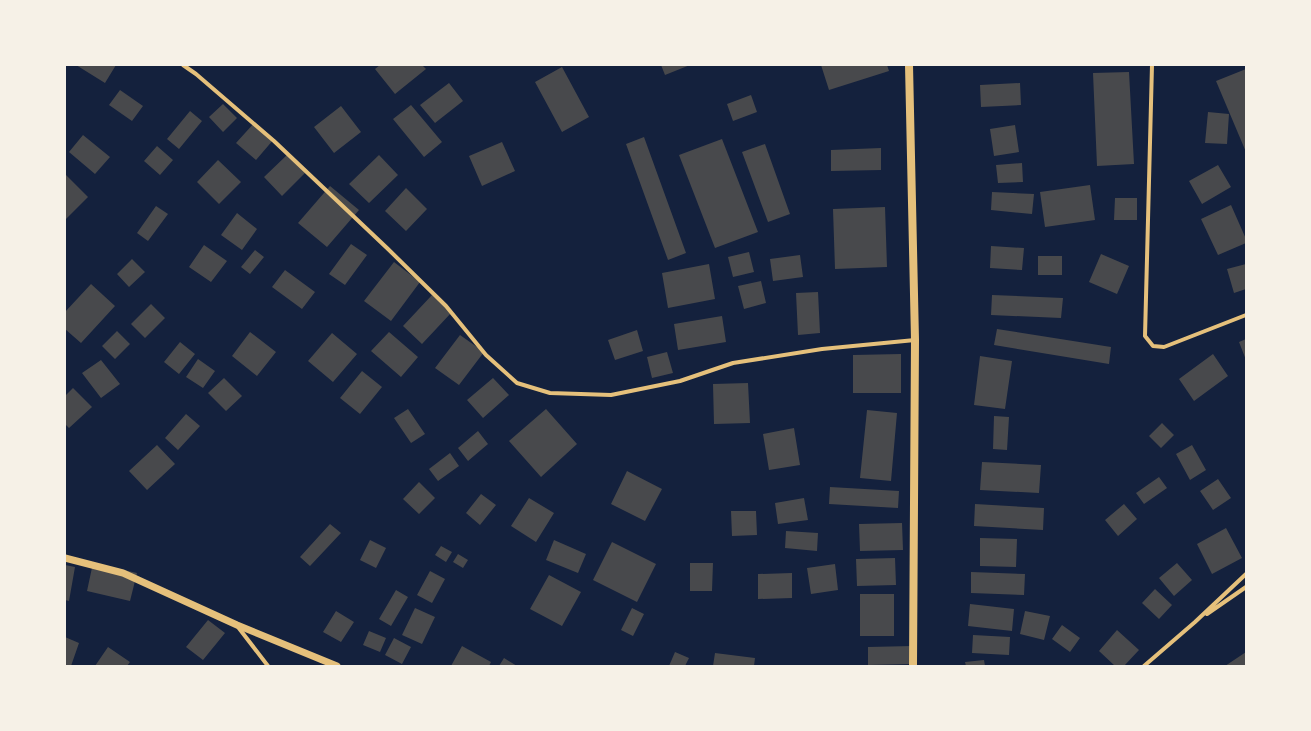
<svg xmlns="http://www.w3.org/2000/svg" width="1311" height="731" font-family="Raleway,sans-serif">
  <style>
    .building { fill: #48494c }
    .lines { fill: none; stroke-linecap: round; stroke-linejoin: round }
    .minor { stroke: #e5c07b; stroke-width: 4 }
    .tertiary { stroke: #e5c07b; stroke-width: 7 }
    .secondary { stroke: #e5c07b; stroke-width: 8 }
  </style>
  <rect width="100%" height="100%" fill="#14213d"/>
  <path class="building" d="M76,65h40l-11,18z
    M380,65h42l4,4 -31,25 -20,-25z
    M661,65h29l-25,10z
    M821,65h66l2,6 -60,19z
    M562,67l27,50 -27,15 -27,-50z
    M1246,69v83l-30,-71z
    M1129,72l5,92 -37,2 -4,-93z
    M449,83l14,18 -28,22 -15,-18z
    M1020,83l1,22 -40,2 -1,-22z
    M120,90l23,16 -11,15 -23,-16z
    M751,95l6,17 -24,9 -6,-17z
    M223,104l14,14 -14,14 -14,-15z
    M411,105l31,37 -18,15 -31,-38z
    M341,106l20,26 -27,21 -20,-26z
    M190,111l12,10 -23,28 -12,-10z
    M1208,112l21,2 -2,30 -22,-1z
    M255,122l19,17 -18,21 -20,-17z
    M1015,125l4,27 -25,4 -4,-27z
    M83,135l27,22 -15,17 -26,-22z
    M644,137l42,116 -18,7 -42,-116z
    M722,139l36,93 -43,16 -36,-93z
    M502,142l13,29 -33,15 -13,-30z
    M765,144l25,70 -22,8 -26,-70z
    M157,146l16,14 -13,15 -16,-14z
    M881,148v22l-50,1v-21z
    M288,154l18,18 -24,24 -18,-19z
    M379,155l19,20 -29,28 -20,-19z
    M218,160l23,22 -22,22 -22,-22z
    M1022,163l1,19 -25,1 -2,-18z
    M1218,165l13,22 -29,17 -13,-23z
    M65,174l23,23 -23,23z
    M1090,185l5,35 -50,7 -5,-35z
    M330,186l29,24 -32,37 -29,-24z
    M406,188l21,21 -21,22 -21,-20z
    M992,192l42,2 -2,20 -41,-4z
    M1115,198h22v22h-23z
    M1231,205l15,34v4l-28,12 -17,-36z
    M156,206l12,8 -20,27 -11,-8z
    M885,207l2,60 -52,2 -2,-60z
    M237,213l20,16 -15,21 -21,-15z
    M351,244l16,11 -22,30 -16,-11z
    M204,245l23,16 -16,21 -22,-15z
    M991,246l33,2 -2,22 -32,-2z
    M255,250l9,7 -14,17 -9,-7z
    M749,252l5,20 -21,5 -5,-20z
    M1101,254l28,12 -12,28 -28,-12z
    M800,255l3,22 -30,4 -3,-22z
    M1038,256h24v19h-24z
    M132,259l13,13 -16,15 -12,-13z
    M394,262l26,20 -29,39 -27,-20z
    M709,264l6,35 -47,9 -6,-35z
    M1246,264v25l-12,4 -7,-24z
    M285,270l30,22 -13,17 -30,-22z
    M761,281l5,22 -22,6 -6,-23z
    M91,284l24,22 -34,37 -16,-14v-17z
    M818,292l2,41 -22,2 -2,-42z
    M432,295l19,18 -29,31 -19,-18z
    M992,295l71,3 -2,20 -70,-3z
    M151,304l14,14 -20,20 -14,-14z
    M722,316l4,26 -48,8 -4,-26z
    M997,329l114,18 -2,17 -115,-19z
    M637,330l6,21 -28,9 -7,-20z
    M117,331l13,13 -15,15 -13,-13z
    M250,332l26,20 -19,24 -25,-20z
    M389,332l29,25 -17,20 -30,-26z
    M332,333l25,21 -24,28 -25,-21z
    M460,335l24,17 -25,33 -24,-17z
    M1246,339v21l-7,-18z
    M180,342l15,12 -16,20 -15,-12z
    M667,352l6,21 -21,5 -5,-21z
    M901,354v39h-48v-38z
    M1213,354l15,22 -34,25 -15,-22z
    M980,356l32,5 -7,48 -31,-4z
    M198,359l17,12 -12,17 -17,-11z
    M101,360l19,24 -19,14 -19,-25z
    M362,371l20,16 -22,27 -20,-16z
    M224,378l18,18 -16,15 -18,-18z
    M493,378l16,17 -26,23 -16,-18z
    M748,383l2,40 -36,1 -1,-40z
    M73,388l19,19 -23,21 -4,-4v-28z
    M408,409l17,25 -14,9 -17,-25z
    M546,409l31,35 -36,33 -32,-36z
    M867,410l30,3 -6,68 -31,-3z
    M186,414l14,12 -22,24 -13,-12z
    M994,416l15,1 -2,33 -14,-1z
    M1162,423l12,12 -13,13 -12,-12z
    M794,428l6,37 -31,5 -6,-36z
    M478,431l10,13 -20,17 -10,-13z
    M157,445l18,19 -28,26 -18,-19z
    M1192,445l14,25 -16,10 -14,-26z
    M450,453l9,13 -21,15 -9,-12z
    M982,462l59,3 -2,28 -59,-3z
    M627,471l35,18 -17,32 -34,-17z
    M1159,477l8,11 -23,16 -8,-11z
    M1218,479l13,19 -18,12 -13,-19z
    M419,482l16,16 -16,16 -16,-15z
    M830,487l69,4 -1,17 -69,-4z
    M481,494l15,11 -16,20 -14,-12z
    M529,498l25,15 -18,29 -25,-16z
    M804,498l4,22 -30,4 -3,-21z
    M975,504l69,4 -1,22 -69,-4z
    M1124,504l13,15 -19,17 -13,-16z
    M731,511h25l1,24 -25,1z
    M902,523l1,27 -43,1 -1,-27z
    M330,524l11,9 -31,33 -10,-9z
    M1226,528l16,30 -30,16 -15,-30z
    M786,531l32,2 -1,18 -32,-3z
    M980,538l37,1 -1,28 -36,-1z
    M370,540l16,8 -10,20 -16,-8z
    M554,540l32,14 -8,19 -32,-13z
    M612,542l44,22 -19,38 -44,-22z
    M441,546l11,6 -6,10 -11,-7z
    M458,554l10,6 -5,8 -10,-6z
    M895,558l1,27 -39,1 -1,-27z
    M93,563l44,10 -7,28 -43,-10z
    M690,563h23l-1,28h-22z
    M1177,563l15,17 -18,16 -15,-18z
    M835,564l3,26 -27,4 -4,-26z
    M65,565l10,2 -6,34 -4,-1z
    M430,571l15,8 -13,24 -15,-8z
    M971,572l54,2 -1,21 -53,-2z
    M792,573v25l-34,1v-25z
    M549,575l32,17 -19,34 -32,-17z
    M1155,589l17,16 -13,14 -17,-16z
    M396,590l12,7 -17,29 -12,-7z
    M860,594h34v42h-34z
    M970,604l44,5 -2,22 -44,-5z
    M415,608l20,9 -13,27 -20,-9z
    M632,608l12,6 -11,22 -12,-6z
    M336,611l18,11 -13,20 -18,-10z
    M1025,611l25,5 -6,24 -24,-6z
    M208,620l17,13 -22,27 -17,-13z
    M1062,625l18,13 -10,14 -18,-13z
    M1117,630l22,20 -15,16h-9l-16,-15z
    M369,631l17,7 -6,14 -17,-7z
    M973,635l37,2 -1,18 -37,-2z
    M65,637l14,6 -8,23h-6z
    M394,638l17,9 -9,17 -17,-9z
    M462,646l29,16 -2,4h-38z
    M912,646v18l-44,1v-18z
    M108,647l22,15 -3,4h-32z
    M675,652l14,6 -4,8h-16z
    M1246,652v14h-21z
    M715,653l40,5 -1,8h-41z
    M504,658l13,8h-18z
    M984,660l1,6h-19l-1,-4z"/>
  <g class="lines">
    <path class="minor" d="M183,65l13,9 78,67 114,108 58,57 40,49 31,28 33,10 61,2 69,-14 53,-18 89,-14 93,-9
      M1152,65l-7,271 8,10 11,1 82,-32
      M1207,614l39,-27
      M238,627l30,39
      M1144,666l51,-44 51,-48"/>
    <path class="tertiary" d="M65,558l58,15 114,52 100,41"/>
    <path class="secondary" d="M909,65l6,275 -2,326"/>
  </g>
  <rect width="1311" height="731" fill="none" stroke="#f6f1e7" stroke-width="132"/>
</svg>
